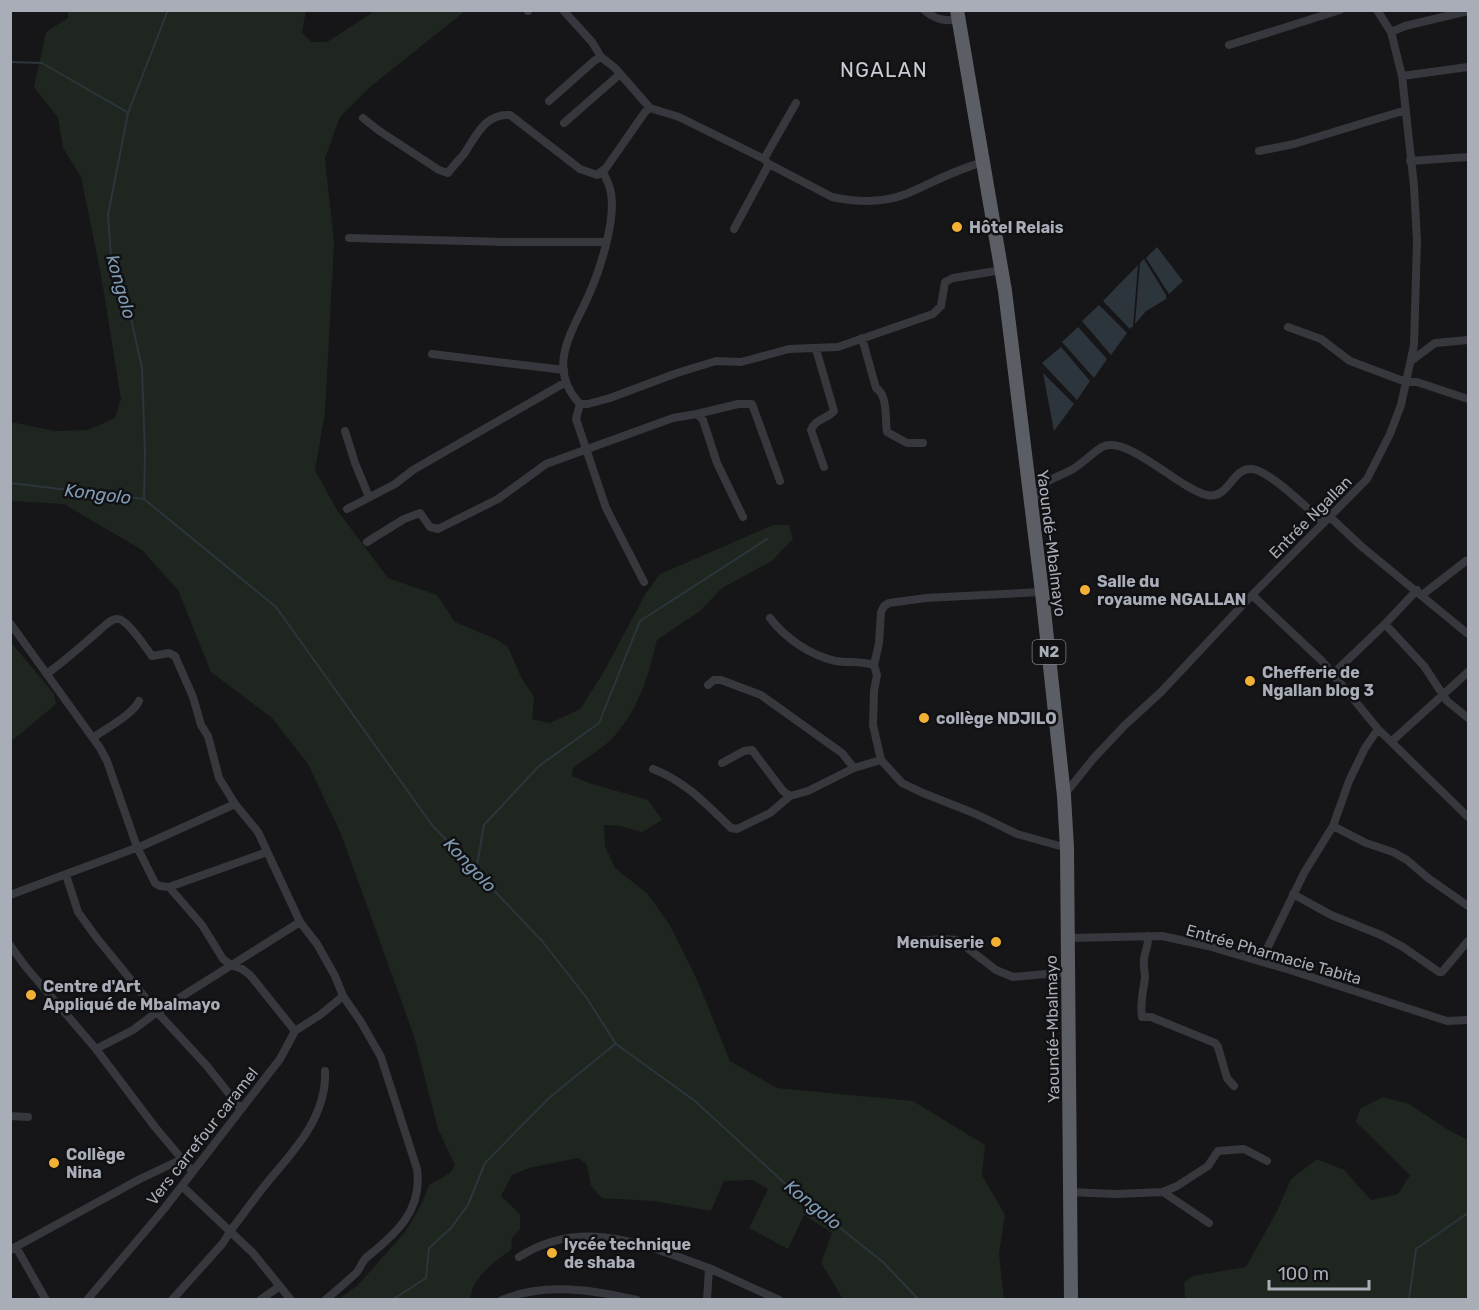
<svg xmlns="http://www.w3.org/2000/svg" width="1479" height="1310" font-family="Rubik,sans-serif">
  <style>
    .green { fill: #1e261f }
    .water { fill: #2c353c }
    .lines { fill: none; stroke-linecap: round; stroke-linejoin: round }
    .stream { stroke: #2c353c; stroke-width: 2 }
    .minor { stroke: #37383d; stroke-width: 8 }
    .trunk { stroke: #5b5e65; stroke-width: 14 }
    .poi-dot { fill: #f2b134; stroke: #111113; stroke-width: 2 }
    .labels { text-anchor: middle; stroke-width: 5; stroke-linejoin: round; paint-order: stroke }
    .shield { fill: #111113; stroke: #7b7e86; stroke-width: 1.5 }
    .shield-label { font-size: 15px; font-weight: bold; fill: #a8adb8 }
    .poi-label { font-size: 16px; font-weight: bold; fill: #a8adb8; stroke: #111113; text-anchor: start }
    .street-label { font-size: 16px; fill: #a8adb8; stroke: #111113 }
    .water-label { font-size: 18px; font-style: italic; fill: #7f9bb3; stroke: #111113 }
    .quarter-label { font-size: 20px; letter-spacing: 1.5px; fill: #c9ccd4; stroke: #111113 }
  </style>
  <rect width="100%" height="100%" fill="#161618"/>
  <path class="green" d="M306,10l-4,23 9,9h16l48,-31h90l-95,76 -30,30 -15,41 9,85 -9,170 -10,57 22,40 51,68 49,17 18,27 43,18 10,7 13,30 13,20 -2,22 18,4 30,-14 22,-34 44,-82 14,-19 113,-49h16l4,14 -21,22 -50,27 -22,23 -43,29c-8,33 -17,66 -40,93 -11,14 -30,24 -44,35l-1,8 17,7 59,17 14,20 -20,12 -22,-6 -16,-1 1,21 10,22 33,26 21,30 29,58 32,79 47,27 136,13 72,44 -3,30 23,40 -6,39 5,45h-161l-22,-36 11,-30 -28,-18 -16,34 -39,-21 19,-39 -15,-9 -29,1 -13,30 -58,-10 -51,-3 -11,-12 -4,-21 -9,-7 -49,10 -17,7 -11,21 19,18v15l-8,9 -1,12c-17,11 -38,27 -41,49h-131l19,-14 48,-54 16,-28 7,-18 21,-12 5,-8 -17,-36 -24,-93 -73,-202 -33,-70 -36,-46 -61,-46 -33,-82 -36,-40 -78,-46 -54,-3 1,-79 44,9 33,-1 27,-12 6,-19 -20,-124 -20,-98 -18,-29 -5,-30 -24,-31 12,-55 22,-14v-7z
    M10,641l44,53 2,10 -43,36 -3,-3z
    M1383,1097l26,7 38,25 21,11v159h-283l-1,-17 9,-6 53,-9 31,-56 14,-32 26,-20 27,11 27,30 27,-6 12,-19 -54,-53 4,-13z"/>
  <path class="water" d="M1157,247l26,34 -14,13 -23,-36z
    M1144,259l22,36v4l-20,12 -11,13 5,-61z
    M1138,265l-5,61 -3,3 -27,-28z
    M1099,305l28,28 -16,22 -29,-34z
    M1078,327l29,32 -13,19 -32,-36z
    M1061,347l29,34 -13,19 -35,-37z
    M1043,373l31,31 -20,27z"/>
  <g class="lines">
    <path class="stream" d="M10,62l32,1 85,49
      M10,483l134,16 132,108 156,218 110,116 44,56 30,47 79,57 96,88 92,73 36,38
      M144,499l1,-45 -3,-86 -16,-72 -15,-39 -3,-42 20,-102 40,-103
      M476,871l8,-46 55,-59 60,-43 41,-102 127,-82
      M392,1300l34,-22 3,-30 22,-20 17,-23 17,-42 64,-65 66,-54
      M1409,1300l7,-51 52,-36"/>
    <path class="minor" d="M563,10l29,32 9,15
      M924,10c12,10 20,11 35,10
      M528,11v-1
      M1391,32l14,-6 63,-15
      M1229,45l111,-35
      M1402,76l66,-9
      M549,101l45,-40 7,-4 14,11 35,40
      M363,118l15,12 61,40 9,3c5,-7 11,-13 16,-19 12,-18 21,-41 46,-39l70,54 17,6 9,-7 39,-56 5,-4 29,9 85,42 5,5 63,33c23,5 51,6 74,-3 26,-11 50,-25 78,-32
      M564,123l56,-49
      M1259,151l35,-7 112,-34
      M764,159l32,-56
      M1410,161l58,-4
      M603,172c3,6 7,14 8,21 5,29 -12,80 -24,106 -17,36 -40,70 -7,105h8l22,-6 67,-25 39,-12 25,1 48,-13 49,-2 95,-33 8,-8 4,-24 8,-4 49,-8
      M734,229l35,-65
      M349,238l157,4h100
      M1288,327l33,12 29,22 56,21h11l51,17
      M862,338l14,50c12,7 9,31 11,44l20,11h16
      M816,349l18,62c-7,8 -19,8 -23,19l13,37
      M432,354l132,16
      M1411,361l24,-18 33,-3
      M580,404l-4,15 30,89 38,74
      M697,414l41,-10h14l28,77
      M345,431l10,32 14,34
      M1034,503c10,-27 16,-21 39,-34 10,-6 19,-16 29,-22 25,-13 77,42 105,48 22,5 25,-28 45,-26 17,1 58,42 72,54
      M347,509l48,-25 18,-14 153,-88
      M1330,517l31,29 107,88
      M367,542l37,-23 16,-6 10,14 8,2 60,-30 48,-35 127,-46 24,-4 6,6 14,43 26,54
      M1042,592l-116,6 -37,5 -5,3 -3,6 -2,31 -5,22 3,10 -3,16 -1,34 8,35 21,23 21,10 53,21 41,20 50,14
      M1252,595l70,66 56,68 90,88
      M1422,595l44,-34
      M770,618c15,20 41,38 66,43 12,2 26,0 38,4
      M10,623l90,125 7,13 30,86 18,36 5,3 9,1 33,38 21,34 8,6 11,4 8,6 45,56
      M1385,624l39,42 23,35 21,17
      M48,673c19,-14 36,-29 54,-45 4,-3 10,-10 16,-9 9,0 28,29 34,37l17,-3 6,3 18,41 8,28 7,11 11,42 16,26 23,28 42,90 17,22 18,32 8,20 18,26 20,35 36,112c6,41 -21,65 -50,88 -5,4 -6,10 -10,15 -10,10 -21,19 -32,28
      M1333,674l52,-50 32,-34
      M708,685l6,-5h7l40,15 81,58 12,15
      M94,737c13,-9 39,-23 45,-36
      M1392,741l76,-69
      M722,763l22,-12 8,-1 31,41 7,5
      M653,769c32,12 54,36 78,59l6,1 33,-16 20,-17 18,-5 46,-23 27,-8
      M1065,794l28,-35 32,-34 36,-33 91,-97 115,-116 23,-45 11,-29 13,-60 3,-104 -3,-55 -12,-110 -11,-44 -14,-22
      M1333,826l33,17 27,9 14,8 21,18 40,28
      M66,875l12,37 18,25 61,75 50,54 34,43
      M169,887l98,-35
      M1293,894l38,21 50,20 22,12 36,25h3l26,-31
      M10,895l134,-50 91,-41
      M1148,936c1,9 -3,14 -4,23 -1,7 1,13 1,19 -2,14 -5,24 -3,39h9l64,26 3,4 9,31 7,8
      M1068,938l94,-2 46,10 82,24 157,51 21,-1
      M918,941l25,-2 14,1 39,30 17,7 55,-5
      M10,945l15,21 71,83 59,78 37,44
      M1261,961l43,-88 29,-47 16,-45 16,-33 13,-19
      M96,1049l37,-19 24,-18 143,-90
      M10,1116l18,1
      M182,1186l71,67 38,47
      M1070,1192l46,2 47,-2 14,-6 31,-20 10,-15 26,-2 23,12
      M1163,1192l46,31
      M16,1247l30,53
      M10,1250l128,-70 44,-21
      M519,1257c63,-41 126,-12 190,11
      M87,1300l77,-91 116,-150 15,-28 25,-16 23,-19
      M172,1300l51,-57 8,-13c13,-17 26,-35 39,-51 27,-31 57,-65 55,-108
      M260,1300l20,-14
      M502,1300c42,-18 92,-10 135,0
      M707,1300l2,-32 70,32"/>
    <path class="trunk" d="M957,10l48,281 37,301 22,204 3,52 4,452"/>
  </g>
  <g class="poi-dot">
    <circle cx="957" cy="227" r="6"/>
    <circle cx="1085" cy="590" r="6"/>
    <circle cx="1250" cy="681" r="6"/>
    <circle cx="924" cy="718" r="6"/>
    <circle cx="996" cy="942" r="6"/>
    <circle cx="31" cy="995" r="6"/>
    <circle cx="54" cy="1163" r="6"/>
    <circle cx="552" cy="1253" r="6"/>
  </g>
  <g class="labels">
    <rect class="shield" x="1032.5" y="640" width="33" height="24" rx="4.5"/>
    <g class="shield-label">
      <text x="1049" y="657">N2</text>
    </g>
    <g class="poi-label">
      <text x="969" y="233">Hôtel Relais</text>
      <text x="1097" y="587">Salle du<tspan x="1097" dy="18">royaume NGALLAN</tspan></text>
      <text x="1262" y="678">Chefferie de<tspan x="1262" dy="18">Ngallan blog 3</tspan></text>
      <text x="936" y="724">collège NDJILO</text>
      <text x="984" y="948" text-anchor="end">Menuiserie</text>
      <text x="43" y="992">Centre d'Art<tspan x="43" dy="18">Appliqué de Mbalmayo</tspan></text>
      <text x="66" y="1160">Collège<tspan x="66" dy="18">Nina</tspan></text>
      <text x="564" y="1250">lycée technique<tspan x="564" dy="18">de shaba</tspan></text>
    </g>
    <g class="street-label">
      <text transform="translate(1310 517) rotate(-45)" y="6">Entrée Ngallan</text>
      <text transform="translate(1052 543) rotate(83)" y="6">Yaoundé-Mbalmayo</text>
      <text transform="translate(1274 954) rotate(16)" y="6">Entrée Pharmacie Tabita</text>
      <text transform="translate(1052 1029) rotate(-91)" y="6">Yaoundé-Mbalmayo</text>
      <text transform="translate(202 1136) rotate(-52)" y="6">Vers carrefour caramel</text>
    </g>
    <g class="water-label">
      <text transform="translate(121 287) rotate(74)" y="6">kongolo</text>
      <text transform="translate(98 494) rotate(7)" y="6">Kongolo</text>
      <text transform="translate(470 865) rotate(47)" y="6">Kongolo</text>
      <text transform="translate(813 1205) rotate(39)" y="6">Kongolo</text>
    </g>
    <g class="quarter-label">
      <text x="884" y="77">NGALAN</text>
    </g>
  </g>
  <rect width="1479" height="1310" fill="none" stroke="#a8adb8" stroke-width="24"/>
  <path d="M1269 1280v9h100v-9" fill="none" stroke="#a8adb8" stroke-width="3"/>
  <text x="1278" y="1280" font-size="18" fill="#a8adb8" stroke="#111113" stroke-width="4.5" paint-order="stroke">100 m</text>
</svg>
